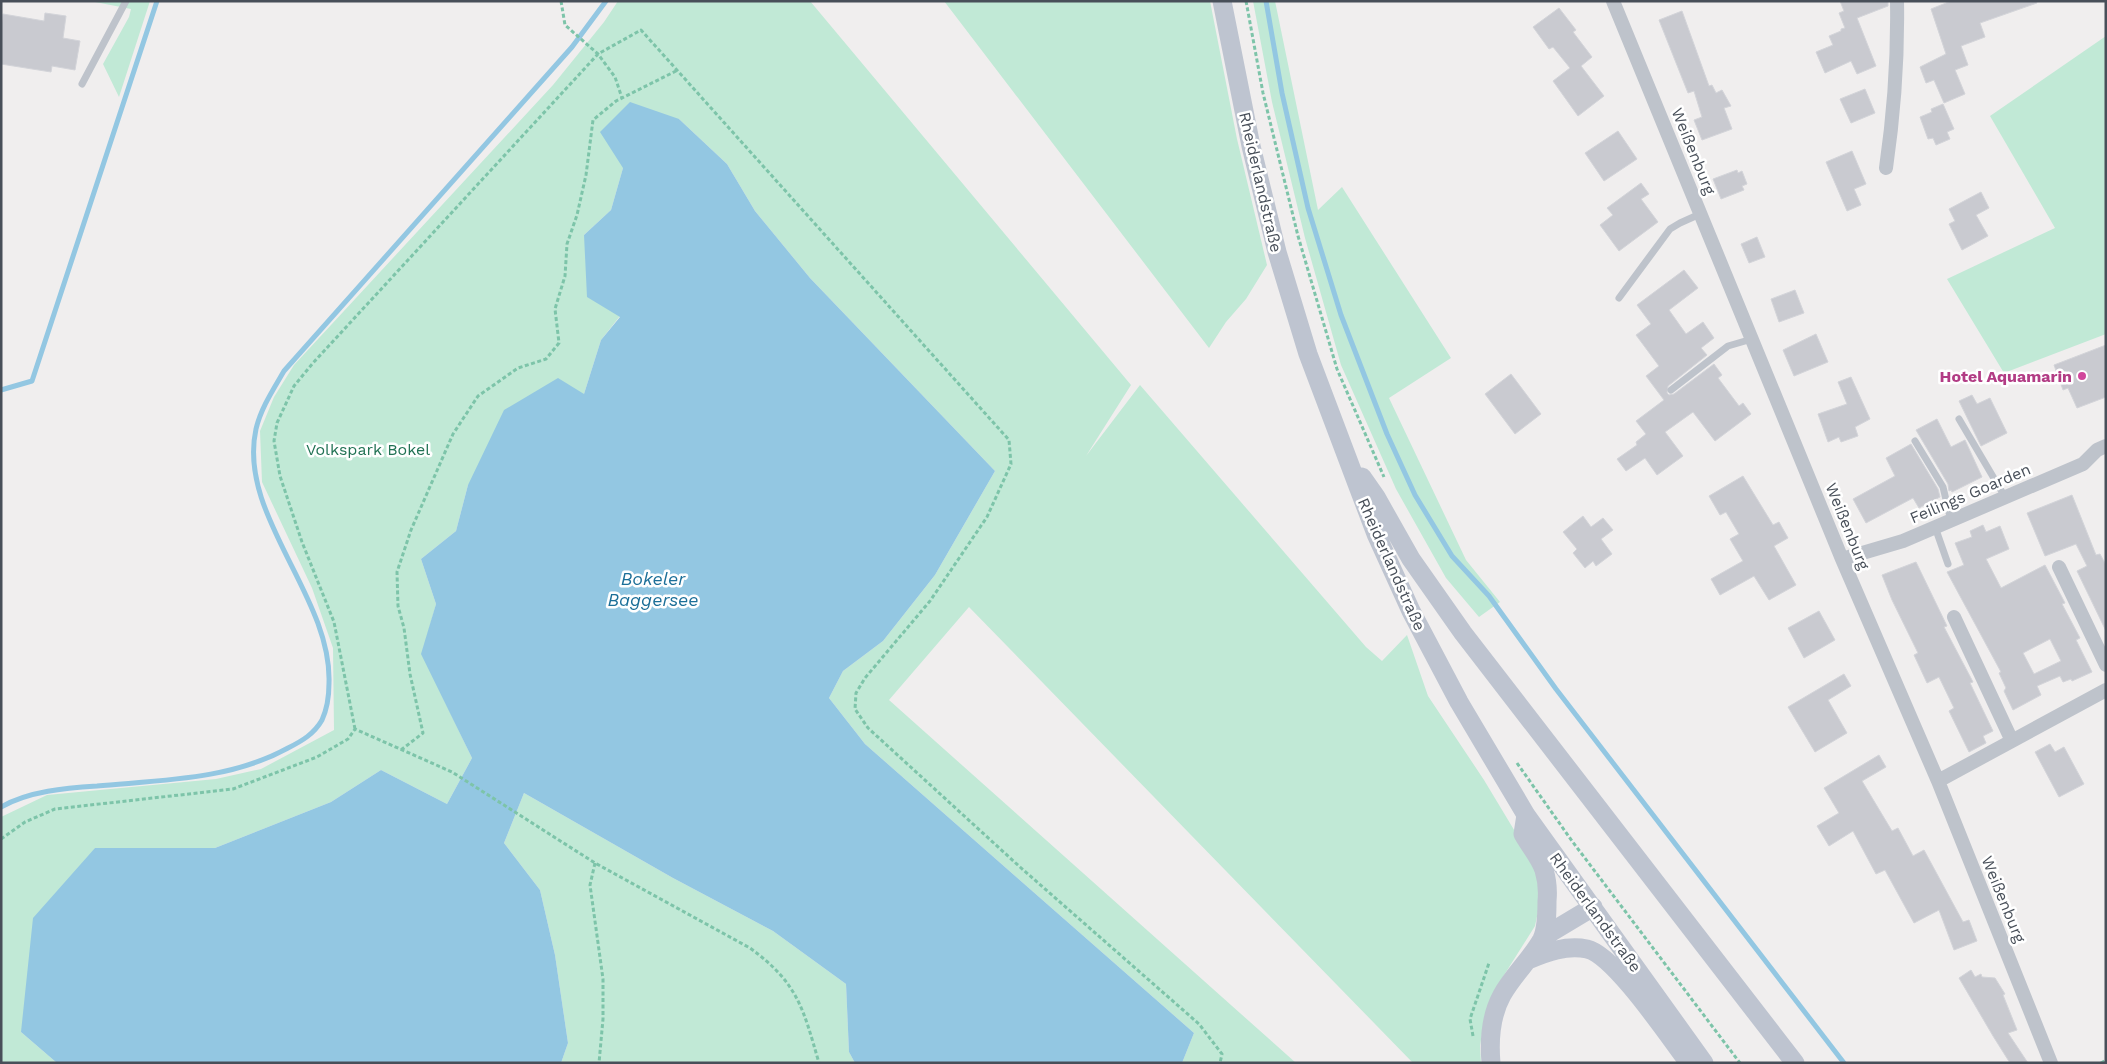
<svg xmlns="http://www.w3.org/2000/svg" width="2107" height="1064" font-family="'Work Sans',sans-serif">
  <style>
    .green { fill: #c1e9d6 }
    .water { fill: #93c7e2 }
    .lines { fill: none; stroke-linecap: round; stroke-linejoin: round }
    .stream { stroke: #93c7e2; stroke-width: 5 }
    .building { fill: #c9cad0; stroke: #d3d4d9; fill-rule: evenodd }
    .path { stroke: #7dc4a9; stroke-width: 3; stroke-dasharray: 4 2.5; stroke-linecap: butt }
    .lane { stroke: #bec3cb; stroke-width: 7 }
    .street { stroke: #bec3cb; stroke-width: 14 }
    .secondary { stroke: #bec4d0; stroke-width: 19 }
    .hotel-dot { fill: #d1479c; stroke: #fff; stroke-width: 2 }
    .labels { text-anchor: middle; stroke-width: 5; stroke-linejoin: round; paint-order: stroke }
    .street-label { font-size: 16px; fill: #484f59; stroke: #fff }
    .hotel-label { font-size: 16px; font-weight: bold; fill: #b23c85; stroke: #fff; text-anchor: end }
    .park-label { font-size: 16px; fill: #217254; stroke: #fff }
    .water-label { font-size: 18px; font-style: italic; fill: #1c6f98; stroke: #fff }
  </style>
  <rect width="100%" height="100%" fill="#f0eeee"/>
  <path class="green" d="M90,1h60l-31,96 -16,-33 26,-47 2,-8z
    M618,1h192l321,384 -45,71 54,-71 226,262 16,14 25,-26 21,61 56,84 47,78 6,15 3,29 -5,24 -41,65 -9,24 -5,31 1,17h-68l-444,-456 -80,93 407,363h-114l12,-30 -329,-289 -36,-46 14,-27 40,-30 52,-66 60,-104 -185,-193 -55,-67 -28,-47 -48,-45 -56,49 -12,42 -27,25 36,81 -19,24 -17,54 -116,91 -12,46 -35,28 15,45 -14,50 50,104 -25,46 -66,-34 -50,32 -116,46h-120l-74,184 36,31h-56v-246l46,-22 169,-16 45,-10 73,-39 -1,-82 -21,-60 -50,-106 -2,-51 14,-34 20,-32 259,-280 51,-63z
    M944,1h266l27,138 30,126 -21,34 -20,23 -17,26z
    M1253,1h22l43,209 24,-23 109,171 -62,40 77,162 34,42 -21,15 -33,-39 -50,-89 -55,-124 -36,-127 -33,-136z
    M2106,36v298l-102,39 -57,-94 108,-51 -65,-112z
    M524,793l149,85 100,53 73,53 3,68 6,11h-294l7,-20 -13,-88 -15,-65 -36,-47z"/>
  <path class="water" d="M630,102l49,17 48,45 28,47 55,67 185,193 -60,104 -52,66 -40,30 -14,27 36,46 329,289 -12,30h-327l-6,-11 -3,-68 -73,-53 -100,-53 -149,-85 -20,50 36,47 15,65 13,88 -7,20h-504l-36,-31 12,-114 62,-70h120l116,-46 50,-32 66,34 25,-46 -51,-104 15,-50 -15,-45 35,-28 12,-46 36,-75 54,-32 26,16 17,-54 19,-23 -33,-20 -3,-62 27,-25 12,-42 -23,-36z"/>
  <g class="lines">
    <path class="stream" d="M1266,1l16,92 26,115 33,107 46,119 28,61 37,61 37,40 67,93 288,374
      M1,390l31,-9 125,-380
      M1,807c28,-16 65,-19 96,-21 64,-6 133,-6 191,-38 14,-7 26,-14 34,-28 5,-11 7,-26 7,-37 3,-87 -92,-168 -73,-254 5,-21 17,-39 28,-58l288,-324 34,-46"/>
  </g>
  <path class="building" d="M1840,1h48v5l-31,12 19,48 -19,8 -6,-13 -26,12 -9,-21 17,-7 -4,-9 12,-5v-2l4,-1 -6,-15 5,-2z
    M1951,1h85l1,2 -57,20 5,14 -24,9 7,19 -13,5 10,24 -21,9 -10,-23 -8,3 -6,-16 26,-13 -15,-45z
    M1559,8l17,22 -3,2 19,25 -11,9 23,30 -26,20 -25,-35 17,-13 -17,-21 -4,2 -16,-22z
    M1682,11l27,75 3,-1 4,8 6,-3 9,16 -7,2 8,21 -30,11 -8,-20 8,-3 -8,-26 -6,2 -29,-73z
    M45,13l21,3 -3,22 17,3 -5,29 -23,-4 -1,6 -50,-8v-37l2,-13 41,7z
    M1865,89l10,24 -24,10 -11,-24z
    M1943,104l11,25 -7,3 3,7 -14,6 -3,-7 -5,1 -8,-22 12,-5 -1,-3z
    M1618,131l19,28 -33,22 -19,-28z
    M1852,151l14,33 -12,5 7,16 -14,6 -21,-49z
    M1737,170l1,3 4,-2 5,13 -5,2 2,4 -23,9 -8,-20z
    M1641,183l8,11 -8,5 17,23 -39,29 -19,-26 13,-10 -6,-7z
    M1981,192l8,16 -13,7 12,21 -26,14 -13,-26 6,-3 -6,-12z
    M1757,237l8,20 -16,6 -8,-19z
    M1684,270l14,18 -29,22 17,24 17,-12 11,16 -13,10 6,7 -39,31 -1,7 2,2 5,-1 40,-30 8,11 -4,3 21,28 4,-3 8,11 -36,27 -22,-29 -28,20 18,24 -26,19 -12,-17 -19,13 -9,-12 20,-14 -1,-3 10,-8 -10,-13 28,-21 -18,-24 13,-10 -23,-31 15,-11 -14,-19z
    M1795,290l9,23 -25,9 -8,-23z
    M1816,334l12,28 -34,14 -11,-26z
    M2106,345v52l-29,11 -9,-20 -5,2 -9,-25z
    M1511,374l30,40 -26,20 -30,-40z
    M1851,377l19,42 -15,8 3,9 -17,6 -2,-5 -11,5 -10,-28 29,-10 -9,-22z
    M1972,395l5,9 13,-6 17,35 -26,13 -22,-45z
    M1937,419l14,28 14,-7 17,37 -30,15 -1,-2 -2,1 -1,-7 -32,-54z
    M1911,444l27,45 2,8 -21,11 -6,-10 -47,25 -13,-24 42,-23 -9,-18z
    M1743,476l30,49 6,-3 9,16 -14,8 22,39 -27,15 -15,-24 -34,19 -9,-16 32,-18 -13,-22 9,-5 -13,-22 -6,3 -11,-19z
    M2072,495l24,60 4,-1 6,11v66l-29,-60 10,-5 -11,-22 -31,12 -18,-43z
    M1583,516l8,11 12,-9 10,12 -12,9 11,15 -16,12 -3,-5 -8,7 -12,-15 4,-4 -14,-17z
    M1983,525l3,7 14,-6 9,23 -23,10 15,29 44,-23 20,38 -3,1 18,34 -4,2 16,32 -20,9 -1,-2 -8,3 -3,-6 -23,10 4,9 -28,15 -9,-19 2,-3 -7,-15 2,-1 -54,-100 17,-7 -9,-22 17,-6 -2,-6zM2050,639l11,22 -27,13 -11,-21z
    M1916,562l31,64 -3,1 29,55 -3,1 23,48 -10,5 3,7 -17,9 -20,-41 5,-3 -15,-31 -12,6 -13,-28 4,-2 -26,-53 -10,-25z
    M1819,611l16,29 -31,18 -16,-30z
    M1844,674l7,12 -23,14 19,33 -32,19 -27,-45z
    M2050,744l5,8 9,-5 20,37 -25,13 -24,-45z
    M1879,755l7,12 -24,14 30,50 6,-3 15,28 11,-6 39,72 6,-2 8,21 -23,9 -15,-40 -25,13 -29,-53 -9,4 -23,-43 -24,15 -12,-20 22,-13 -15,-25z
    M1971,970l4,7 6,-3 1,3 13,1 10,16 -2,1 14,35 -9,3 20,30h-18l-17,-27 -34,-58z"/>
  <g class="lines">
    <path class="path" d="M561,1l4,24 33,29 17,23 7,21
      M1246,1l17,92 35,143 39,133 47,108
      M355,729l-21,-107 -32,-80 -22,-66 -6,-35 3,-18 17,-37 19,-23 285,-309 43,-24 368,410 2,24 -24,53 -57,84 -65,77 -9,15 -1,16 13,19 152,139 179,157 23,30 -2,9
      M401,750l22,-17 -13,-59 -6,-46 -6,-22 -1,-34 14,-42 42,-96 25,-38 40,-28 28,-9 13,-16 -4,-34 10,-33 2,-32 10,-29 9,-40 7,-55 23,-19 60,-30
      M1517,763l55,78 168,222
      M1,839l24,-17 30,-13 178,-20 84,-32 31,-18 7,-10 97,43 143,91 155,85c48,35 53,60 69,115
      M595,863l-5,22 13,94v40l-4,44
      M1473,1036l-3,-17 19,-56
      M2101,1063l5,-3"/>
    <path class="lane" d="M82,84l44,-83
      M1619,298l51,-69 10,-6 20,-9
      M1671,390l57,-44 24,-7
      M1959,419l46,78
      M1915,441l28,46 8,34
      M1935,527l13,37"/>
    <path class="street" d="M1613,1l229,558 96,222 113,282
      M1886,168c8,-55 12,-110 11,-167
      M1842,559l61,-18 180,-77 14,-14 9,-4
      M2059,567l47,98
      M1954,617l58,124
      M1938,781l168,-91"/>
    <path class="secondary" d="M1222,1l29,145 26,106 31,102 68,180 35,77 48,91 67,113 178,248
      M1362,477l14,20 35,62 52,74 332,430
      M1543,937l50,-30
      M1528,960c19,-8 38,-15 59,-11 27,6 80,85 99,110
      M1491,1063c-2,-23 0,-48 11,-68 11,-20 29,-36 40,-56 5,-11 5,-27 5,-38 1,-10 0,-21 -3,-31 -4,-12 -15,-25 -21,-36l3,-19"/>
  </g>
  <circle class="hotel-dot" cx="2082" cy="376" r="5"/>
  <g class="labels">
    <g class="street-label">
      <text transform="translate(1694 151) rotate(68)" y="6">Weißenburg</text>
      <text transform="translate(1261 182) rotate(77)" y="6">Rheiderlandstraße</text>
      <text transform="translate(1970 493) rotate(-23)" y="6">Feilings Goarden</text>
      <text transform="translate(1848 526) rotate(68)" y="6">Weißenburg</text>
      <text transform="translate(1392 564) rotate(66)" y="6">Rheiderlandstraße</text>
      <text transform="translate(2004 899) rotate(68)" y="6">Weißenburg</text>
      <text transform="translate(1596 912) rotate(54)" y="6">Rheiderlandstraße</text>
    </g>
    <g class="hotel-label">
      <text x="2072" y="382">Hotel Aquamarin</text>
    </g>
    <g class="park-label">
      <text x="368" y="455">Volkspark Bokel</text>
    </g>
    <g class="water-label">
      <text x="653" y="585">Bokeler<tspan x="653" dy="21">Baggersee</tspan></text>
    </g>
  </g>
  <rect width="2107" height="1064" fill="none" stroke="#484f59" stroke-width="5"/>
</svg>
